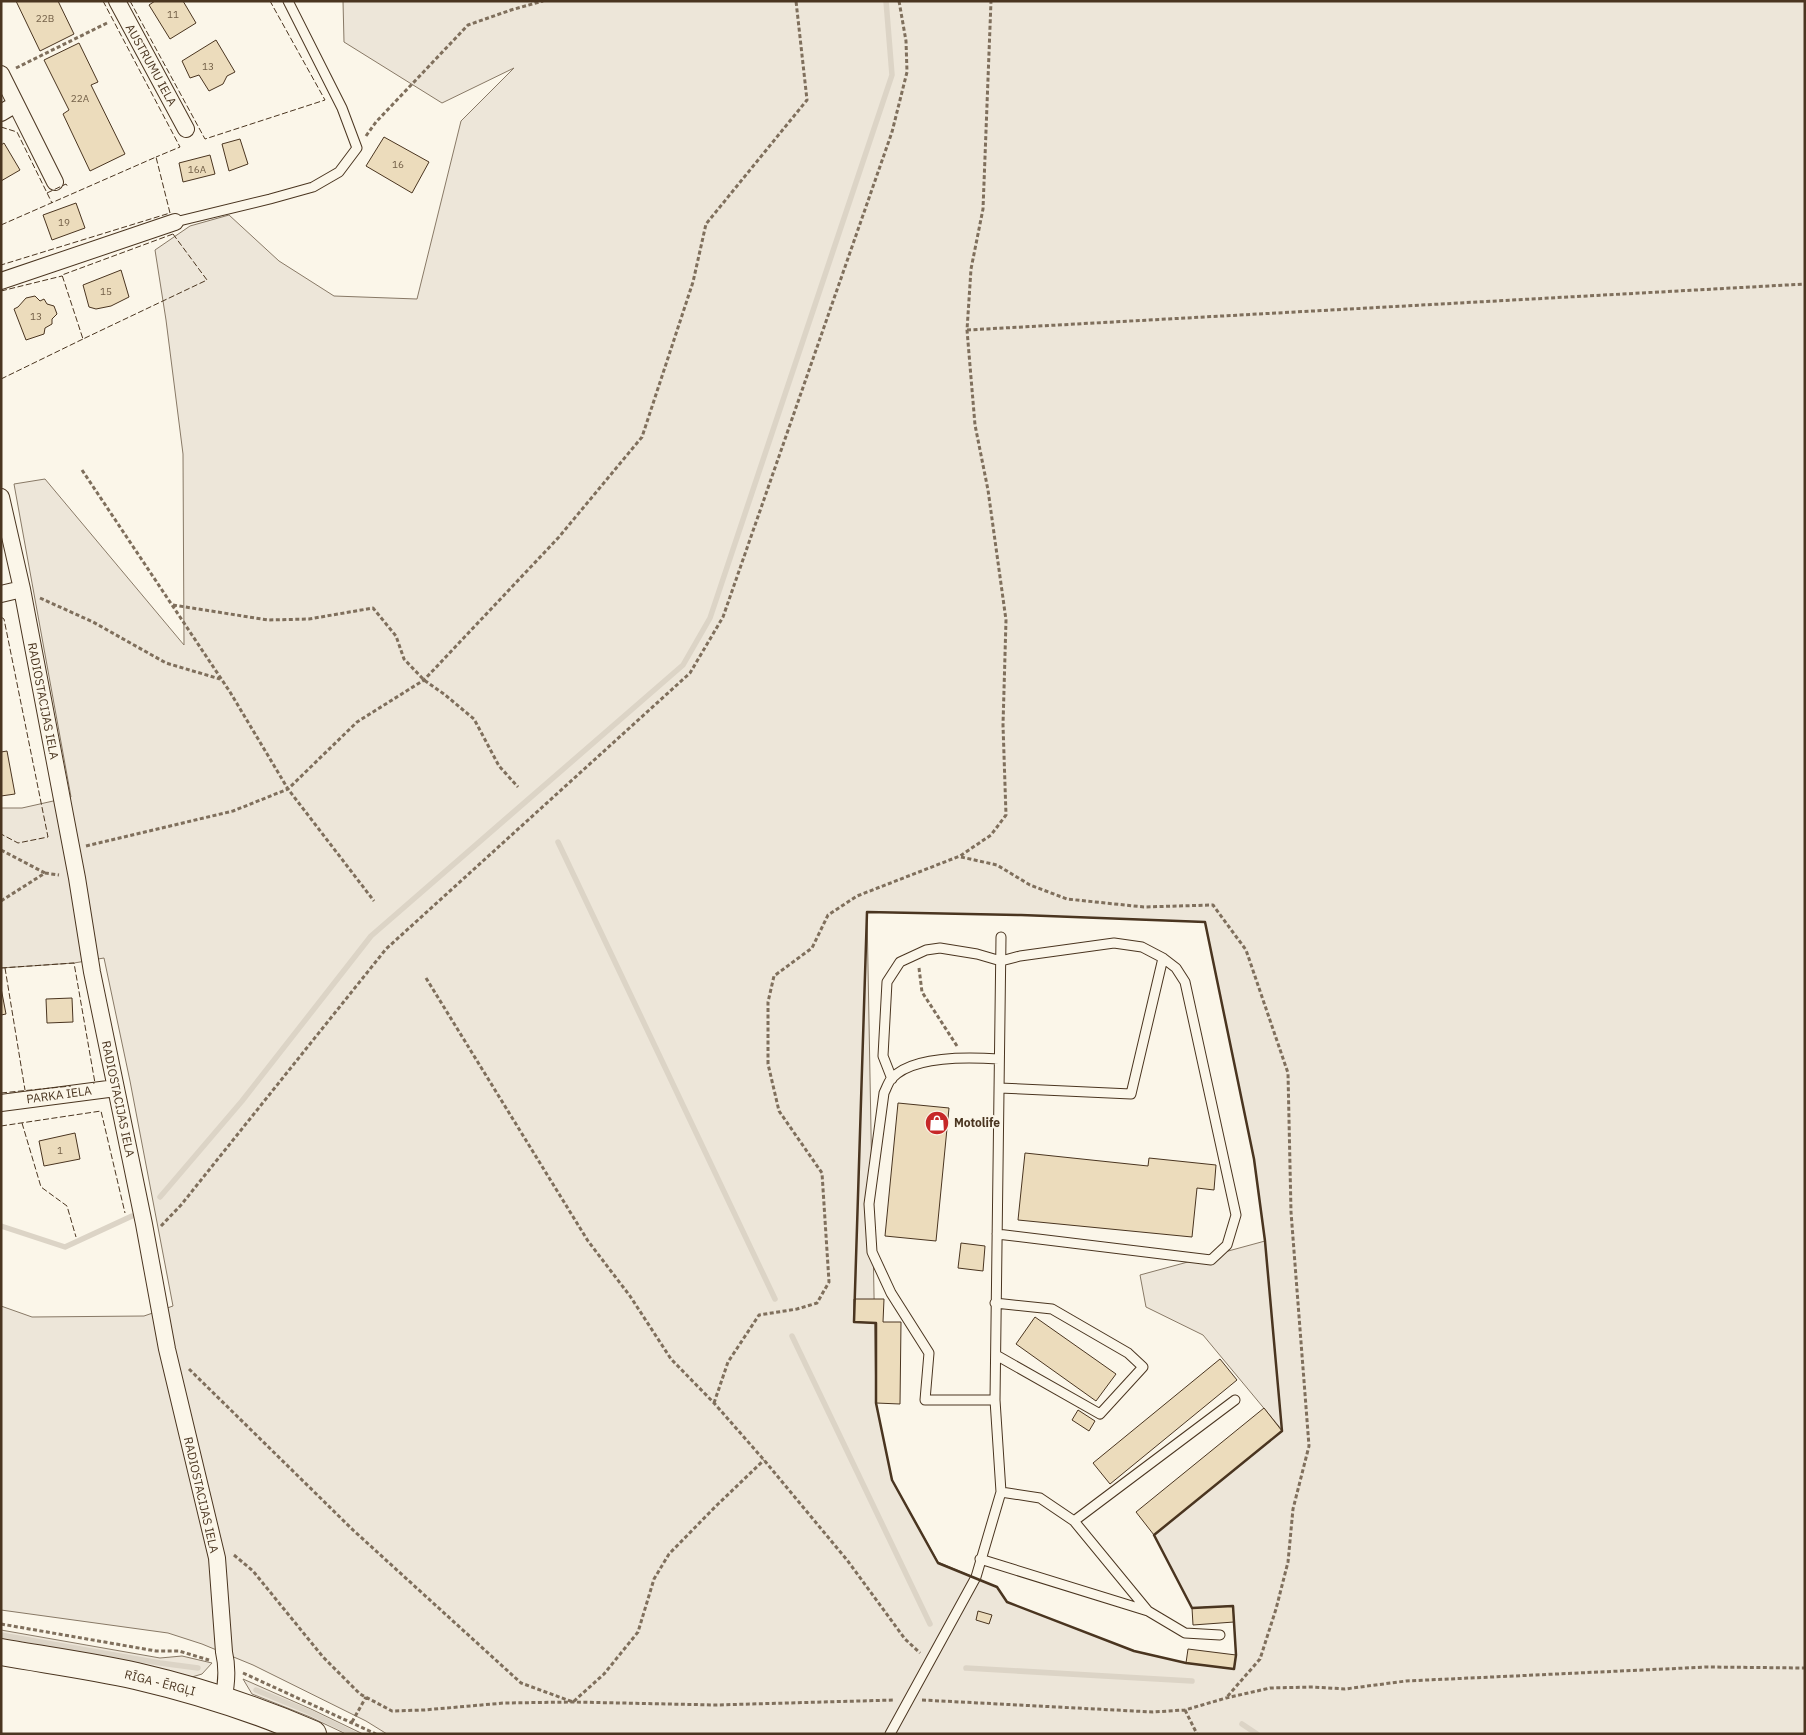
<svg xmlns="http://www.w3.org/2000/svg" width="1806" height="1735" font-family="'IBM Plex Sans',sans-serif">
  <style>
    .green { fill: #ede6d9; stroke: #887966; fill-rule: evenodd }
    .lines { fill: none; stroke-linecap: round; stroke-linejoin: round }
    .stream { stroke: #dcd4c6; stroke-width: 5.5 }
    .building { fill: #ecdcbc; stroke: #4a3520 }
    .service-casing { stroke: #4a3520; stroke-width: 11 }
    .minor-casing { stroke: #4a3520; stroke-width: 18 }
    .primary-casing { stroke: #4a3520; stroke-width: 28 }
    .path { stroke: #7f6f5c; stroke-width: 3; stroke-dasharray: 4 2.5; stroke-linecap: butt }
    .service { stroke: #fbf6e9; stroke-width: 9 }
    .minor { stroke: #fbf6e9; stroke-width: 16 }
    .primary { stroke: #fbf6e9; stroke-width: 26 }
    .fence { stroke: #4a3520; stroke-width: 1; stroke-dasharray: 6 2.5; stroke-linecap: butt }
    .wall { stroke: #4a3520; stroke-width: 2.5 }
    .labels { text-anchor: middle; stroke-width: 4; stroke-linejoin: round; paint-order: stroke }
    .number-label { font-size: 10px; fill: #725f47 }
    .street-label { font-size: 12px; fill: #4a3520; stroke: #fbf6e9 }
    .poi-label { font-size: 12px; font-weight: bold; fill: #4a3520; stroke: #fbf6e9; text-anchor: start }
  </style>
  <rect width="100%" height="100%" fill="#fbf6e9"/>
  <path class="green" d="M343,1h1462v1733h-1418l-21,-13 -113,-56 -51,-21 -34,-11 -167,-23v-304l31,11 112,-1 29,-10 -43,-225 -26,-123 -30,5 -73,5v-160h21l49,-11 -57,-313 31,-5 139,166 -1,-191 -17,-134 -11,-70 35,-24 39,-11 50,46 55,35 83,3 44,-178 53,-53 -72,35 -98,-61zM867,912l154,3 184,7 49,237 11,82 -125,34 6,32 57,28 79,95 -128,105 38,73 41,-2 3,49 -2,14 -48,-6 -52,-12 -127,-49 -10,-15 -59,-25 -46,-82 -16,-77z
    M1,1630l159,28 22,-2 30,7 -10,11 -10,3 -52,-13 -139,-24z
    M243,1679l68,30 52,25h-17l-36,-17 -58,-23z"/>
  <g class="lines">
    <path class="stream" d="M558,842l217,457
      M160,1197l82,-96 129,-165 312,-271 27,-47 182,-543 -6,-74
      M1,1226l64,21 67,-31
      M792,1336l138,288
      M1,1635l159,28 38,5
      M966,1668l226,13
      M256,1690l53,22 45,22
      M1242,1724l15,10"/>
  </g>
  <path class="building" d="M16,1h42l16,33 -34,17z
    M155,1h28l13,22 -26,16 -21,-34z
    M216,40l19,32 -8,4 -4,8 -14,7 -10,-16 -9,3 -8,-17z
    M79,43l19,39 -7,3 34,69 -35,17 -27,-57 6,-4 -25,-50z
    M384,137l45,25 -17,31 -46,-27z
    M240,139l8,25 -19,7 -7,-27z
    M4,143l16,27 -19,11v-36z
    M210,155l5,19 -32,8 -4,-19z
    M76,203l9,25 -33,12 -9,-25z
    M121,270l8,27 -18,9 -15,3 -7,-2 -6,-22z
    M35,296l5,5 4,-2 3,5 7,2 3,8 -5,5v5l-7,4 -1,6 -18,6 -12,-31 4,-2 8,-9z
    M7,751l8,43 -14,2v-44z
    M1,988l5,26 -5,1z
    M72,998l1,24 -26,1 -1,-24z
    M898,1103l51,5 -13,133 -51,-5z
    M75,1133l5,26 -36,7 -5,-25z
    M1025,1153l123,13 1,-8 67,7 -2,25 -17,-2 -5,49 -174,-17z
    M961,1243l24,3 -2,25 -25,-3z
    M854,1299h30l-1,23h18l-1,82 -24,-1v-80l-22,-1z
    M1035,1317l81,57 -20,27 -80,-57z
    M1220,1359l17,21 -127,104 -17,-21z
    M1264,1408l18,23 -128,104 -18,-23z
    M1078,1410l17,11 -6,10 -17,-11z
    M1233,1606l1,16 -41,3 -1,-17z
    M978,1611l14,4 -3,9 -13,-4z
    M1188,1649l48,6 -2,14 -48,-6z"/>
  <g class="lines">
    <g class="service-casing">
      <path id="service" d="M175,222l95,-23 43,-12 26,-15 18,-24 -15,-40 -54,-107
        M892,1079l-9,-23 4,-74 13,-20 26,-12 14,-2 37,6 24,7 19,-5 94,-13 28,4 21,11 13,10 9,14 51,233 -9,30 -16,15 -214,-26
        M999,1088l132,6 32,-136
        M995,1303l57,6 76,44 15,14 -43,47 -104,-59
        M995,1400h-70l4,-47 -38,-60 -19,-41 -3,-48 15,-111c2,-4 4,-10 7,-14 21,-24 79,-22 108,-20
        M1001,1492l39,6 34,23 74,90 37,22 35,2
        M1074,1521l161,-121
        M980,1559l168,52
        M890,1734l86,-157 25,-85 -6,-92 6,-463"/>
    </g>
    <g class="minor-casing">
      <path id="minor" d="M117,1l69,128
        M1,74l54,108
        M1,113l15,-9
        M1,281l174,-59
        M1,497l21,92 55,289 15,94 52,252 23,125 50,209 7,94c4,17 3,31 -1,48
        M1,594l21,-5
        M1,1103l115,-15"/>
    </g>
    <g class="primary-casing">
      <path id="primary" d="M1,1652c45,8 91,14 135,24 60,14 120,33 177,58"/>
    </g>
    <path class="path" d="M16,68l91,-45
      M366,136l10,-14 92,-97 43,-15 32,-9
      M967,330l838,-46
      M82,470l148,222 58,97 86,112
      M40,598l53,24 73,41 54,16
      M173,605l95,15 41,-1 64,-11 23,28 8,23 20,21 20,14 30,25 25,47 19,21
      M86,846l147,-35 55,-22 69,-67 67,-42 135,-143 83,-100 51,-155 13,-58 101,-124 -11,-99
      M1,850l44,23
      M961,857l36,8 33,20 37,14 77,8 69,-2 33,45 42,123 3,139 18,234 -16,63 -5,53 -12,47 -16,50 -34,39
      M1,901l44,-28 14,2
      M919,968l3,24 35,54
      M426,978l162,263 42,55 41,63 43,44 50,57 83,100 58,79 15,14
      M161,1226l20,-21 205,-256 304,-276 33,-56 169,-485 15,-60 -1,-31 -7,-40
      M189,1369l164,161 168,153 52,19 31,-28 34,-42 16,-53 15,-25 48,-49 47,-45
      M714,1403l14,-41 31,-47 38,-6 20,-6 12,-21 -7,-109 -43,-62 -11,-47v-62l6,-26 38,-28 16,-33 29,-19 103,-40 31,-21 15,-20 -3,-90 3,-105 -18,-130 -13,-65 -8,-95 4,-61 12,-60 8,-208
      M234,1555l19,16 70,86 37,37 32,17 32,-1 80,-7 69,-1 143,3 178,-5
      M1,1624l155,27h23l30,9
      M243,1673l133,61
      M922,1700l231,12 32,-2 41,-12 44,-10 43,-1 32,2 61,-8 301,-14 98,1
      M1185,1710l12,24
      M352,1722l14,-25"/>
    <use href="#service" class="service"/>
    <use href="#minor" class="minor"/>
    <use href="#primary" class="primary"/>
    <path class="fence" d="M103,1l77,146 -24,10
      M130,1l75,138 120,-39 -55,-99
      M1,127l16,5 35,71
      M47,193l19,-9 2,3
      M1,225l155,-68 14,56 -169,52
      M173,234l34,46 -124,59 -21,-64z
      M1,291l61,-15
      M1,379l82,-40 -1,-1
      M1,617l3,2 44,218 -30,6 -17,-9
      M1,968l73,-5 21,120h-2
      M5,968l20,122
      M1,1093l70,-7
      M22,1123l19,64 26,19 9,31
      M1,1126l100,-15 24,102"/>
    <path class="wall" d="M867,912l154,3 184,7 49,237 11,82 17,190 -128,104 38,73 41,-2 3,49 -2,14 -48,-6 -52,-12 -127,-49 -10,-15 -59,-24 -46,-83 -16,-77v-80l-22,-1z"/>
  </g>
  <defs>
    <g id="shop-disc" transform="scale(1.25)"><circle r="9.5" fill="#c62828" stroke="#fbf6e9"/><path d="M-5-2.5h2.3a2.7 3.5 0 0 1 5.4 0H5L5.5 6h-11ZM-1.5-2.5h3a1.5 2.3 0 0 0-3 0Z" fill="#fff"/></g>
  </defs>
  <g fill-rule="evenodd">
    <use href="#shop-disc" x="937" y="1123"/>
  </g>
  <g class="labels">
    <g class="number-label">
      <text x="173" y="18">11</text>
      <text x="45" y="22">22B</text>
      <text x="208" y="70">13</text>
      <text x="80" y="102">22A</text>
      <text x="398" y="168">16</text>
      <text x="197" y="173">16A</text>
      <text x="64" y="226">19</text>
      <text x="106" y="295">15</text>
      <text x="36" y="320">13</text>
      <text x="60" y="1154">1</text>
    </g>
    <g class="street-label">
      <text transform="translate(151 65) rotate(61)" y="4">AUSTRUMU IELA</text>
      <text transform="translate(43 701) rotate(79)" y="4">RADIOSTACIJAS IELA</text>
      <text transform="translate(59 1095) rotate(-8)" y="4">PARKA IELA</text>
      <text transform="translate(118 1099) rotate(78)" y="4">RADIOSTACIJAS IELA</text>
      <text transform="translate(201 1495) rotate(77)" y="4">RADIOSTACIJAS IELA</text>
      <text transform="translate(160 1683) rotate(14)" y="4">RĪGA - ĒRGĻI</text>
    </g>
    <g class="poi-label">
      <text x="954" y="1127">Motolife</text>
    </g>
  </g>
  <rect width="1806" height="1735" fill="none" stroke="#4a3520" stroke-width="5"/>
</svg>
